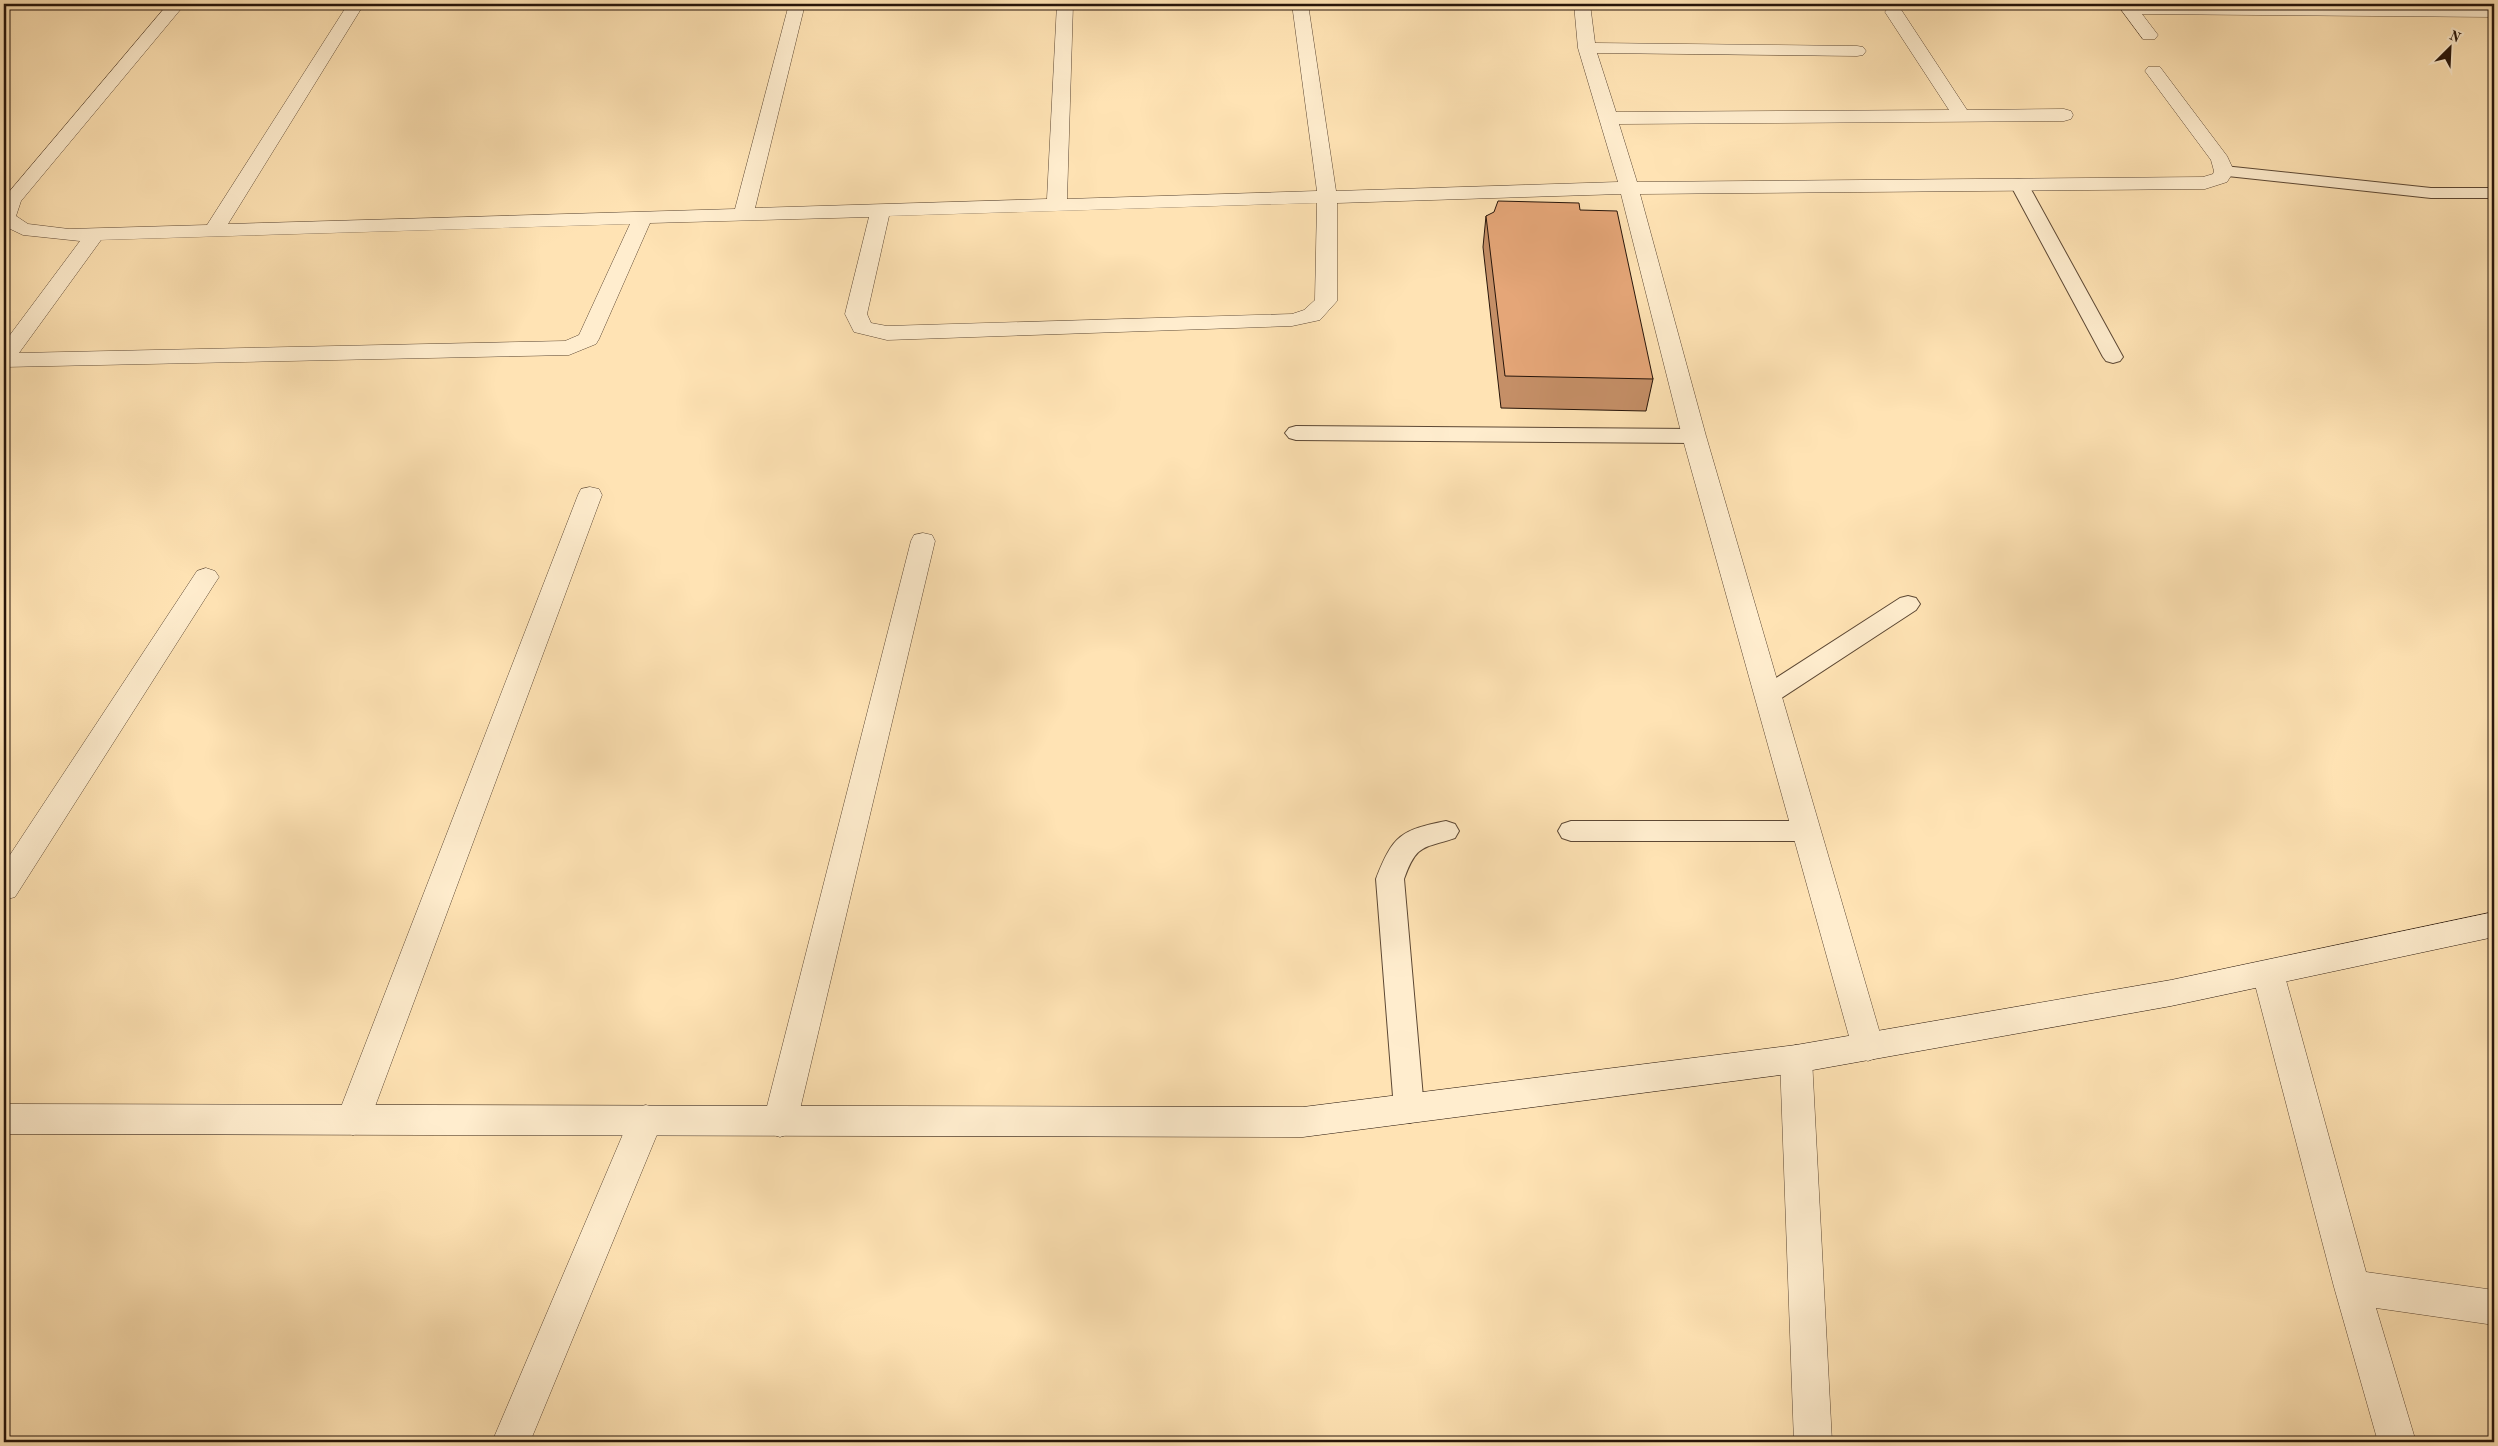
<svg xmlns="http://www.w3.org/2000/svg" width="2498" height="1446" font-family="'Old Standard TT',serif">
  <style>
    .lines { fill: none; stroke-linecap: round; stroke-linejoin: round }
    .lane-casing { stroke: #5d4834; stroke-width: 2 }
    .street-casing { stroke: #5d4834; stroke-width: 1 }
    .secondary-casing { stroke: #27150a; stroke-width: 1 }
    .lane { fill: #ffedce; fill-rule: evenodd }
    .street { fill: #ffedce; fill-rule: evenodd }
    .secondary { fill: #ffedce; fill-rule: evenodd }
    .wall { fill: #c58f67; stroke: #27150a }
    .building { fill: #e5a678; stroke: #27150a }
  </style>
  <rect width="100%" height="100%" fill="#ffe3b4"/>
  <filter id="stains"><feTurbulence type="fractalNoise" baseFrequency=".004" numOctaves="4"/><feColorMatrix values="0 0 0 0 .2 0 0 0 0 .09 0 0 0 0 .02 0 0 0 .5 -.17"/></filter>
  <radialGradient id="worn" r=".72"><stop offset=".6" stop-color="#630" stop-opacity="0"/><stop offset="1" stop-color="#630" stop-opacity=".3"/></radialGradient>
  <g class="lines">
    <g class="lane-casing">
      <path id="lane" d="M2224,166l207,22h63v10h-63l-213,-23 -3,-4 3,-4z
        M2019,179l6,1 3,4 95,173 -3,4 -7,2 -7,-2 -3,-4 -93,-173 3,-4z
        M1296,426l398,3 7,2 4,5 -4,5 -7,2 -398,-3 -7,-2 -4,-5 4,-5z
        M1908,596l8,2 4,6 -4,6 -139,91 -9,3 -9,-3 -3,-6 3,-6 141,-91z
        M1446,821l9,3 4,7 -4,7c-32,11 -38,5 -51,41l20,230 -4,10 -11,4 -11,-4 -4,-10 -18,-230c17,-44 25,-49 70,-58z
        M1571,821h235l9,3 4,7 -4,7 -9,3h-235l-9,-3 -4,-7 4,-7z"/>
    </g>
    <g class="street-casing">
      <path id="street" d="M168,4h17l-164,197 -5,15 12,8 41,5 138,-4 141,-221h16l-136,220 507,-15 54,-205h16l-50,204 292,-9 10,-195h16l-6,195 250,-8 -25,-187h16l28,187 282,-9 -40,-134 -4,-44h16l5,39 262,3 6,1 3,4 -3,4 -6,1 -260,-3 19,59 333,-2 -64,-98 3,-4h12l67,102 97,-1 7,2 2,4 -2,4 -7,2 -445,3 18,58 566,-5 10,-3 1,-3 -3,-11 -66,-89 3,-4h12l67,89 7,15 -7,11 -22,7 -565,5 66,242 178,611 -5,10 -11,4 -11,-4 -5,-10 -170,-611 -61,-242 -284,9v98l-17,19 -28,6 -405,14 -33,-8 -9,-18 24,-97 -219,6 -51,116 -3,5 -27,11 -565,12v-24l76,-102 -57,-6 -19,-9v-28zM1317,203l-2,97 -11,10 -12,4 -405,12 -16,-3 -4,-9 22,-98zM630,224l-51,111 -14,6 -546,12 82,-113z
        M2117,4l377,3v10l-352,-3 16,21 -3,4h-12z
        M590,487l9,2 3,6 -232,625 -5,11 -12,4 -12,-4 -5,-11 242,-625 3,-6z
        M923,533l9,2 3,6 -138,581 -5,11 -12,4 -12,-4 -5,-11 148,-581 3,-6z
        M206,568l9,3 4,6 -4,6 -200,314 -11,3v-36l193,-293z
        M2268,960l11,4 5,9 82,299 128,18v35l-118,-17 40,134h-38l-44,-155 -82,-314 5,-9z
        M1796,1045l11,4 5,10 20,383h-38l-14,-383 5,-10z
        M646,1105l12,4 5,11 -133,322h-38l137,-322 5,-11z"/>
    </g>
    <g class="secondary-casing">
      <path id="secondary" d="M2494,912v25l-323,69 -375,67 -493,64 -1299,-3v-30l1299,3 493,-62 375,-65z"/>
    </g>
    <use href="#lane" class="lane"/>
    <use href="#street" class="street"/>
    <use href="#secondary" class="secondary"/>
  </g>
  <path class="wall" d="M1580,210l73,169 -7,32 -145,-3 -18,-161 3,-31z"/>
  <path class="building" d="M1498,201l81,2 1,7 37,1 36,168 -148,-3 -19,-160 8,-4z"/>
  <rect width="2498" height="1446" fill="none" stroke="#ffe3b4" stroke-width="20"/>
  <rect x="5" y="5" width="2488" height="1436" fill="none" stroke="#27150a" stroke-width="2.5"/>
  <rect x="10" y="10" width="2478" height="1426" fill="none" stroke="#27150a"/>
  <g transform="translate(2450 48) rotate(24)" stroke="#ffedce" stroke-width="4" paint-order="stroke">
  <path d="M0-4L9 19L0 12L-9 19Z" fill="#27150a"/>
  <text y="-8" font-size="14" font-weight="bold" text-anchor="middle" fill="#27150a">N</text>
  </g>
  <rect width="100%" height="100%" filter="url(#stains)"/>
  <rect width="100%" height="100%" fill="url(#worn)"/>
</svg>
